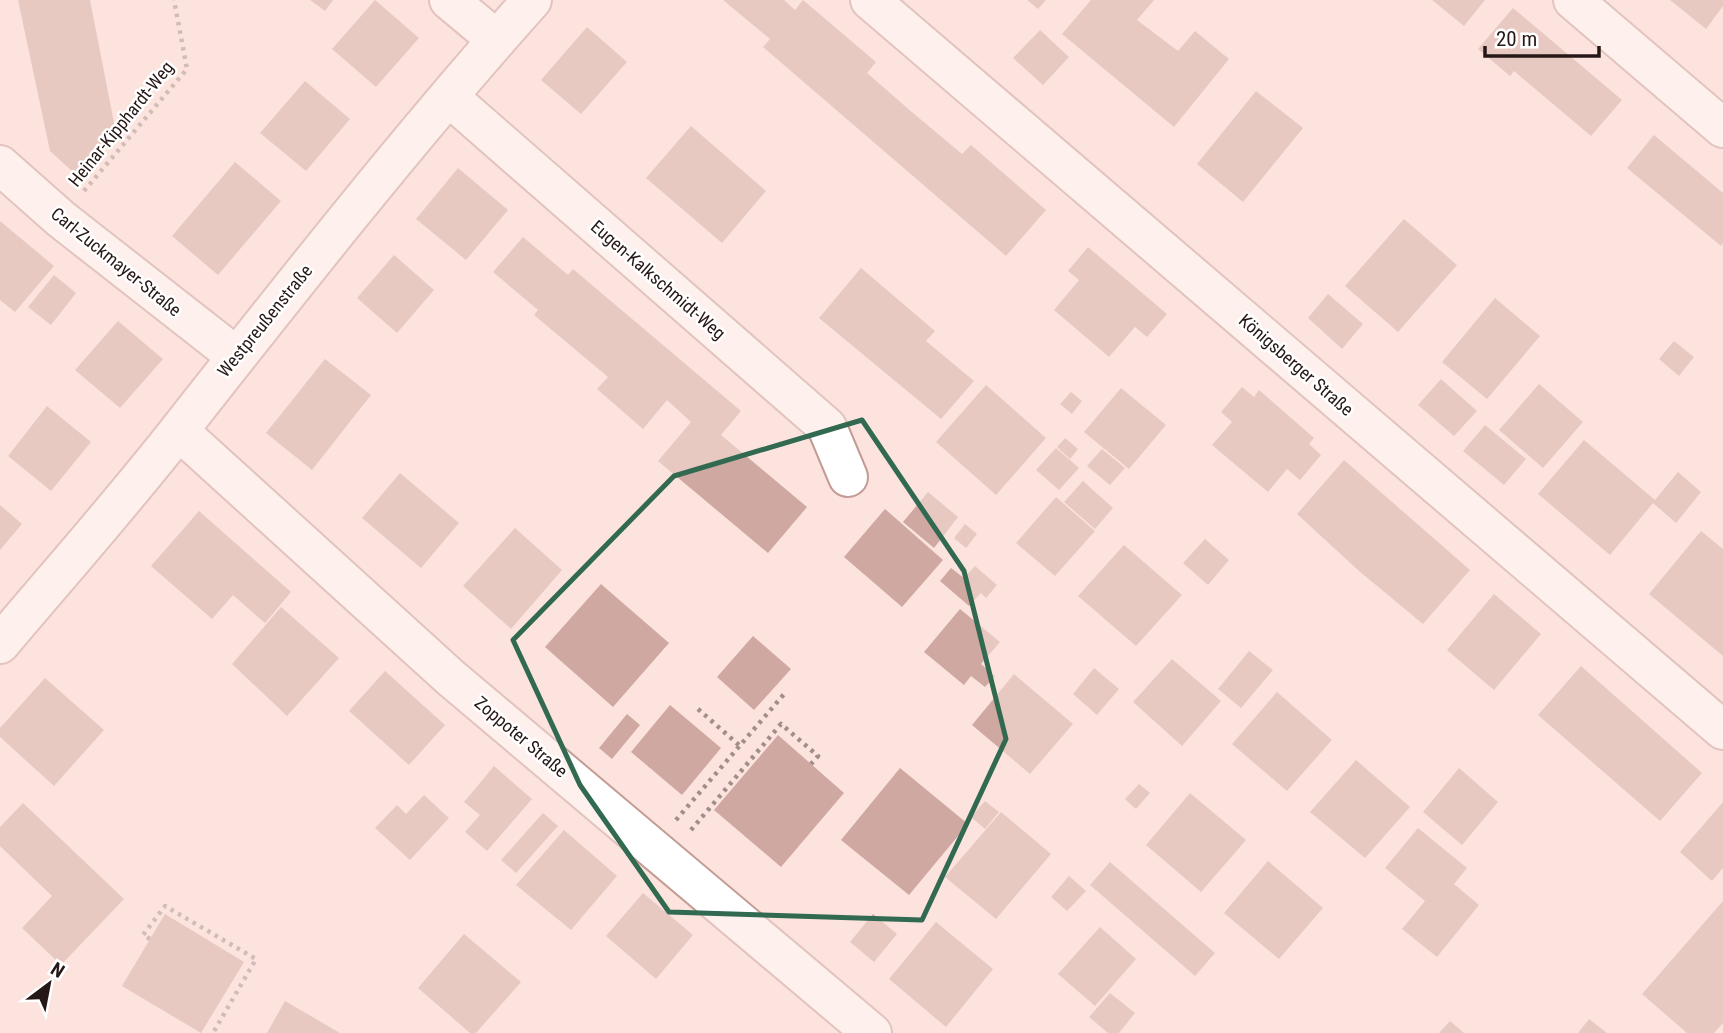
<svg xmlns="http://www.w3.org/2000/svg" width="1723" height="1033" font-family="'Roboto Condensed',sans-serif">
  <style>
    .building { fill: #cfa8a1 }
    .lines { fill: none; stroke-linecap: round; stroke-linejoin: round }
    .minor-casing { stroke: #c39c95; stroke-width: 42 }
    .path { stroke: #a18d89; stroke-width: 4.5; stroke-dasharray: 3.5 5; stroke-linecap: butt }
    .minor { stroke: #fff; stroke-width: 38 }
    .marked { fill: none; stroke: #316951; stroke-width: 5; stroke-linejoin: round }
    .labels { text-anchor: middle; stroke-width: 5; stroke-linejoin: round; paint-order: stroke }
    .street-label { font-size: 18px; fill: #261816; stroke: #fff }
  </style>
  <rect width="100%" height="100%" fill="#fce3de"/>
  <path class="building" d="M18,0h72l25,128 -41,45 -24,-22z
    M310,0h23l-8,11z
    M375,0l44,38 -43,49 -44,-38z
    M723,0h61l11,10 8,-10 73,62 -9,11 46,40 49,41 9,-9 75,65 -40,46 -243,-209 7,-8z
    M1027,0h19l-8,9z
    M1091,0h63l-17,20 41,31 17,-20 34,28 -55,68 -112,-93z
    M1432,0h53l-21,26z
    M1670,0h53v6l-17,23z
    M1513,8l109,92 -31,36 -77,-65 -4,5 -32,-27z
    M587,27l40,35 -46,52 -40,-34z
    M1040,30l29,27 -26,28 -30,-27z
    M305,81l45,38 -44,52 -46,-38z
    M1256,91l47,37 -60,74 -46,-38z
    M691,126l75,65 -44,52 -76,-65z
    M1654,135l69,58v50l-2,3 -94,-78z
    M235,162l46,39 -63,74 -46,-39z
    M458,168l50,42 -42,50 -50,-41z
    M1404,219l53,46 -59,67 -53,-46z
    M0,221l54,45 -39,46 -15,-12z
    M523,237l45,38 5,-6 168,142 -20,24 86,72 -39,46 -110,-92 33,-39 -24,-22 -24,29 -46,-40 11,-12 -74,-62 4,-5 -45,-38z
    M1088,247l79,67 -20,23 -12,-10 -26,30 -55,-47 25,-30 -11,-9z
    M394,255l40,35 -37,43 -40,-35z
    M861,268l74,63 -9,10 48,40 -33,38 -122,-101z
    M54,275l22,18 -25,32 -23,-18z
    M1328,294l35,30 -21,25 -34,-31z
    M1495,298l45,38 -53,63 -45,-37z
    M118,321l45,38 -43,49 -45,-38z
    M1674,341l20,16 -15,19 -20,-17z
    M325,359l46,36 -59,75 -46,-37z
    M1441,379l36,32 -23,25 -36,-31z
    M1539,384l44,38 -40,46 -44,-38z
    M986,385l60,53 -50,57 -60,-53z
    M1242,387l12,10 5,-7 55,48 -5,6 12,11 -21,25 -13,-11 -19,23 -56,-47 20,-23 -11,-10z
    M1121,388l45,37 -37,44 -45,-37z
    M1071,392l11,9 -10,13 -12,-10z
    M47,406l44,36 -40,49 -43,-35z
    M1485,425l41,34 -22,26 -41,-34z
    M1065,438l13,11 -8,10 -13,-12z
    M1584,440l71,60 23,-28 23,20 -25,31 -23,-20 -43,52 -72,-61z
    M1056,448l23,20 -20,22 -23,-20z
    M1102,449l23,19 -15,17 -23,-19z
    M1344,460l126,110 -47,54 -64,-53 -62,-57z
    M400,473l59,50 -38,45 -59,-50z
    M1083,481l30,27 -18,21 -31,-27z
    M928,492l30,25 -24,31 -31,-26z
    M1056,497l39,34 -40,45 -39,-33z
    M0,505l22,19 -22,26z
    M885,509l58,51 -41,47 -58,-50z
    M199,511l92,81 -26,31 -32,-28 -21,24 -61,-53z
    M965,524l12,10 -11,14 -12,-10z
    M515,528l47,42 -51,59 -48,-43z
    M1701,531l22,18v107l-74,-62z
    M1205,539l24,21 -21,25 -25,-22z
    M1124,545l58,50 -46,51 -58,-50z
    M975,566l22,19 -11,13 -5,-5 -12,13 -29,-25 11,-13 13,10z
    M601,584l68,59 -56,64 -68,-60z
    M1494,594l47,40 -47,56 -47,-40z
    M281,607l58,51 -52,58 -55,-52z
    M960,609l40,33 -19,22 14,12 -10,11 -14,-11 -7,9 -40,-33z
    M753,636l38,33 -37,41 -37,-33z
    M1249,651l24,19 -32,38 -23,-19z
    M1172,659l49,42 -39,45 -49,-44z
    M1581,666l121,107 -42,48 -122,-106z
    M1094,668l25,21 -22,26 -24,-21z
    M385,671l60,54 -36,40 -60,-54z
    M1014,674l59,50 -43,50 -58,-49z
    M45,678l59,52 -50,56 -54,-49v-9z
    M1277,692l55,48 -45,51 -55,-47z
    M670,705l51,43 -39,47 -51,-43z
    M627,714l13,11 -28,34 -13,-11z
    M778,735l66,58 -63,74 -67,-57z
    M1356,760l54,47 -45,51 -55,-46z
    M494,766l38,33 -45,52 -22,-19 15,-17 -16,-13z
    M900,768l68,56 -59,71 -68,-55z
    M1459,768l39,34 -36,43 -39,-33z
    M1139,784l11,9 -14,16 -11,-10z
    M1190,793l56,47 -45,52 -55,-47z
    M424,795l25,23 -39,42 -35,-32 22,-23 9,9z
    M985,801l14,11 -14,17 -14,-12z
    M1723,802v66l-11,13 -32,-29z
    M23,803l101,96 -63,66 -39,-37 30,-32 -52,-50v-19z
    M1001,812l50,42 -55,65 -51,-42z
    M543,813l15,13 -42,47 -15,-13z
    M1418,828l49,40 -13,16 25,21 -42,52 -35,-28 23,-28 -40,-33z
    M564,830l53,46 -46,54 -55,-45z
    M1268,861l55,47 -44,51 -55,-46z
    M1110,862l105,91 -20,23 -105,-91z
    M1069,876l17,15 -19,20 -16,-14z
    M643,893l50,42 -37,44 -50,-43z
    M1723,901v122l-9,10h-27l-45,-39z
    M165,914l79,48 -43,71 -79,-47z
    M873,914l24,20 -23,28 -24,-20z
    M936,922l57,47 -47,58 -57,-48z
    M1100,927l36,32 -41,47 -37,-32z
    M464,934l57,48 -45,51h-6l-52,-45z
    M1110,993l25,20 -16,20h-11l-19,-16z
    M285,1001l55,32h-73z
    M1589,1019l18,14h-29z
    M1450,1021l14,12h-25z"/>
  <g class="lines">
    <g class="minor-casing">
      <path id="minor" d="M449,0l48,40
        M870,0l853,730
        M1573,0l150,128
        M449,97l378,330 21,50
        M0,165l61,54 175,137
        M179,431l272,247 421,355
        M0,644c60,-71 122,-141 180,-215 114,-145 229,-291 352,-429"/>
    </g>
    <path class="path" d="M84,191l103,-122 -13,-69
      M698,709l42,37
      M676,820l109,-127
      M691,830l90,-106 37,32 -7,8
      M150,939l-7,-4 22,-29 91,53 -43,74"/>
    <use href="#minor" class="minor"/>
  </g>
  <path d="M0 0H1723V1033H0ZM862,420l102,151 42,168 -84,181 -253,-8 -89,-127 -67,-145 161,-164z" fill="#fce3de" fill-opacity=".55" fill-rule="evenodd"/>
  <path class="marked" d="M862,420l102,151 42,168 -84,181 -253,-8 -89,-127 -67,-145 161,-164z"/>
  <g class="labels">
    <g class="street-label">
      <text transform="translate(121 124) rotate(-51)" y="6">Heinar-Kipphardt-Weg</text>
      <text transform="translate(116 262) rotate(39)" y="6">Carl-Zuckmayer-Straße</text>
      <text transform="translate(658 280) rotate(41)" y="6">Eugen-Kalkschmidt-Weg</text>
      <text transform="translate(265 321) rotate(-51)" y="6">Westpreußenstraße</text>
      <text transform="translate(1296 365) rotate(41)" y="6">Königsberger Straße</text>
      <text transform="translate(521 737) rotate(40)" y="6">Zoppoter Straße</text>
    </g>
  </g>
  <g transform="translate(49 984) rotate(32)" stroke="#ffffff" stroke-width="5" paint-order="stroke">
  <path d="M0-5L12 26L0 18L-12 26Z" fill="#261816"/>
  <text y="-10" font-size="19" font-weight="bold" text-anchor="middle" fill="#261816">N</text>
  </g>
  <path d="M1485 46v10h114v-10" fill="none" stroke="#261816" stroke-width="3.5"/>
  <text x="1496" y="46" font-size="21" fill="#261816" stroke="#ffffff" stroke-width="5" paint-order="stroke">20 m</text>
</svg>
